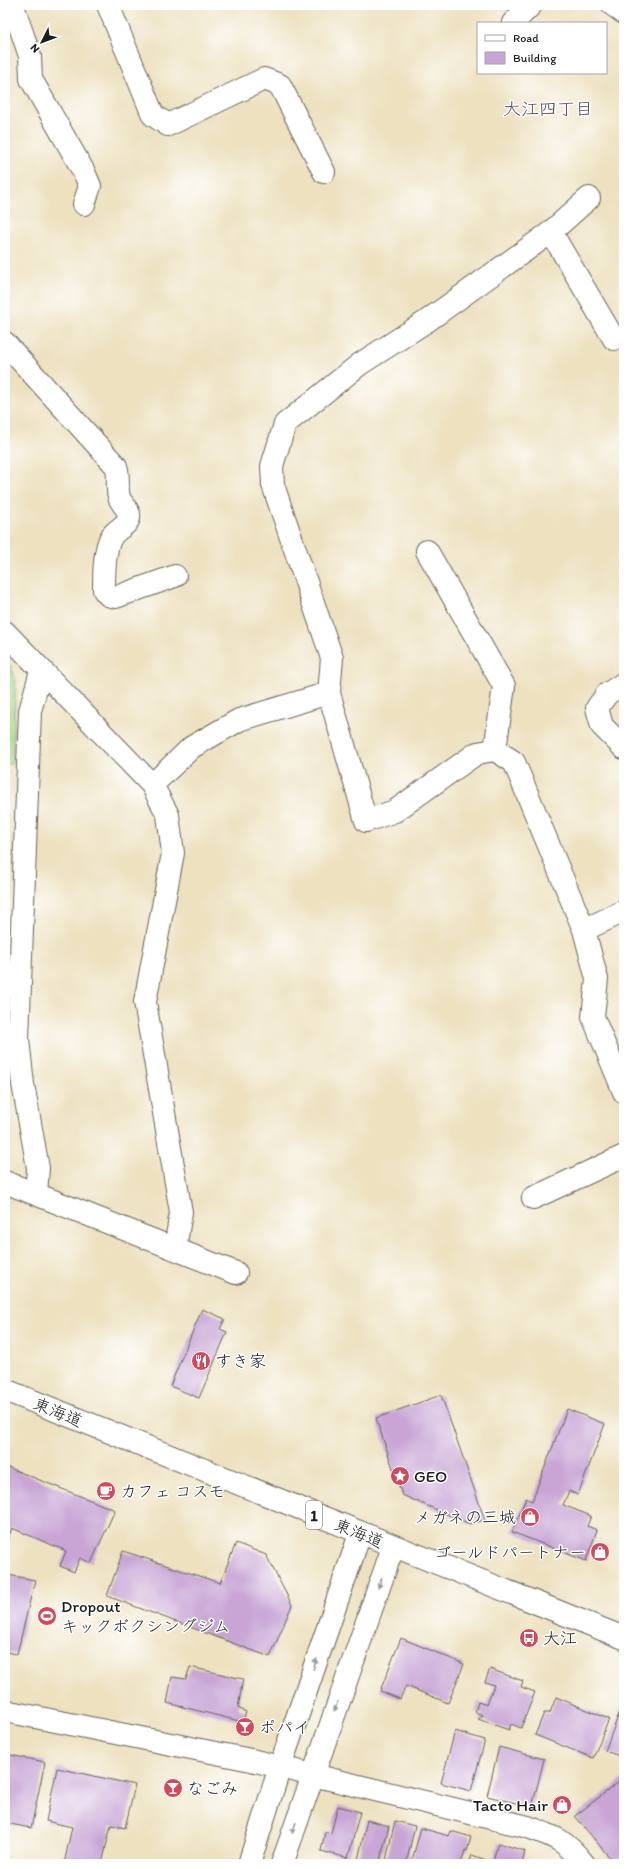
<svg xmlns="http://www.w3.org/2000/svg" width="629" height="1869" font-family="Itim,'Klee One',sans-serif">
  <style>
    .green { fill: #a7d887; stroke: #627a52 }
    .building { fill: #c8a5d5 }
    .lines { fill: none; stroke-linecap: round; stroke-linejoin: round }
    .minor-casing { stroke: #656155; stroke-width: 24 }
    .tertiary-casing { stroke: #656155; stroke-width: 24 }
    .trunk-casing { stroke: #656155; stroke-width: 24 }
    .minor { stroke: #fff; stroke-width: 22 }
    .tertiary { stroke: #fff; stroke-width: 22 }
    .trunk { stroke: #fff; stroke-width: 22 }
    .oneway { fill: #999 }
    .labels { text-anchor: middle; stroke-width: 3; stroke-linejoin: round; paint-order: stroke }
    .shield { fill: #fff; stroke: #606060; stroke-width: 1 }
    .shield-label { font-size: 16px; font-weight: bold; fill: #1c1c1c }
    .poi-label { font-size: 17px; fill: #1c1c1c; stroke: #fff; text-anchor: start }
    .street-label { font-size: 17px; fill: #1c1c1c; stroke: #fff }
    .neighbourhood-label { font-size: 18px; fill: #584c5d; stroke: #fff }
  </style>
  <rect width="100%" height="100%" fill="#fff"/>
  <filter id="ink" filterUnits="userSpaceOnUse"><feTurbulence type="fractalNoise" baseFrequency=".025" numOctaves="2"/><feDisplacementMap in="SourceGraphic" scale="8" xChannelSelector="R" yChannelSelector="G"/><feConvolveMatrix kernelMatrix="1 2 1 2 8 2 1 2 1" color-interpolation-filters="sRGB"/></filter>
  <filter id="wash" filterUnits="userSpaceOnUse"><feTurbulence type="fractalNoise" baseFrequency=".012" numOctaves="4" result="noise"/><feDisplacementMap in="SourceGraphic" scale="16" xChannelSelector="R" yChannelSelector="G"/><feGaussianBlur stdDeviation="0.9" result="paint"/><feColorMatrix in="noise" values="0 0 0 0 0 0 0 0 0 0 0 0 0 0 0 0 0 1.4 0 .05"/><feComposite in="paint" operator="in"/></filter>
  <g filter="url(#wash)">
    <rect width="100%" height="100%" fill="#ede1c0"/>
    <path class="green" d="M5,655l11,24 -4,85h-7z"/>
    <g id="blocks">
      <path class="building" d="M202,1309l23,10 -5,10 7,3 -28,66 -29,-12z
        M441,1395l44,125 -15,4 -68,-29 -26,-77z
        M567,1409l38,15 -27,71 -9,-4 -6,14 28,11 -4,10 10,4 -11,31 -74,-29 14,-34 6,3z
        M7,1467l108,43 -24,53 -11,-5 -6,14 -14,-6 6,-15 -54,-23 -7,18v-73z
        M236,1543l30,12 26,50 -22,52 -163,-61 16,-45 97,32z
        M5,1572l3,3 27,5 -18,74 -12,-2z
        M401,1638l63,26 -16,39 -42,-17 -6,13 -20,-8z
        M190,1667l53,12 -5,29 8,4 -3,10 -76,-19 5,-26 14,2z
        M490,1669l33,12 -2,6 14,5 -14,36 -10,-4 -2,6 -31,-11 5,-4 -8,-3 3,-10 9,3 7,-20 -9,-3z
        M556,1697l53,22 -16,39 -58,-23 9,-22h6z
        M622,1706l2,1 -1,50 -18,-6z
        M455,1731l30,9 -14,51 -30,-8z
        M499,1747l45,12 -12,48 -45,-11z
        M5,1754l40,8 -14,66 -26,-5 1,-20h-1z
        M57,1768l78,17 -10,43 -14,-3 -9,39h-38l8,-37 -26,-6z
        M624,1778v86h-9l-40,-48z
        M338,1806l22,6 -12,46 -27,-7 4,-19 6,1z
        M367,1820l22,6 -10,38 -10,-3 -1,3h-11z
        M395,1821l20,5 -9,38h-21z
        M421,1828l28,8 2,-5 20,6 -4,14 -2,-1 -4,14h-50z
        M498,1843l27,8 -3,13h-30z
        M472,1855l14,5 -1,4h-16z"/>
    </g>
  </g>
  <g filter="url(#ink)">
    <use href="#blocks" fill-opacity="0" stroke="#656155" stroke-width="1"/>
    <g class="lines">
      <g class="minor-casing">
        <path id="minor" d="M108,5l45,110 15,10 96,-46 16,6 44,87
          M613,5l11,8
          M13,6l17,50 1,23 53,93 6,14 -6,18
          M513,23l18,-18
          M551,232l63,107
          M5,343l111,123c4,11 0,21 3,31 2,7 12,14 10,21 -2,8 -13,11 -17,18 -8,11 -8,40 -8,54l4,5 8,2 59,-21
          M427,551l77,135 -9,64
          M5,632l147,153 16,30 5,38 -28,149 36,210 -6,37
          M624,683l-17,11 -10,14 5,18 22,22
          M329,693l37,128 29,-10 82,-58 18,-3 19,12 70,168 40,-19
          M152,785l40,-38 47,-27 90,-27 3,-35 -59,-173 -1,-19 13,-42 75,-60 67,-43 124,-89 38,-34
          M584,930l13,49 -4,38 31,75
          M5,1182l231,91
          M36,1194l2,-26 -15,-84 -5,-45 12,-328 11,-40
          M533,1198l91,-42
          M249,1864l31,-97 80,-233
          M282,1864l111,-317"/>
      </g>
      <g class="tertiary-casing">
        <path id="tertiary" d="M5,1711l246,49 277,67c28,10 38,14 56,37"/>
      </g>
      <g class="trunk-casing">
        <path id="trunk" d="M5,1390l619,248"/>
      </g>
      <use href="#minor" class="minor"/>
      <use href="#tertiary" class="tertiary"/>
      <use href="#trunk" class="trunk"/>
    </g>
    <defs><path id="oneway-solid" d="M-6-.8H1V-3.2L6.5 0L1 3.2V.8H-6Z"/></defs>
    <g class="oneway">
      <use href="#oneway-solid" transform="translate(380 1583) rotate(110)"/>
      <use href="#oneway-solid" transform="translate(315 1664) rotate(-71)"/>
      <use href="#oneway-solid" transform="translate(336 1706) rotate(110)"/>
      <use href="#oneway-solid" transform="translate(294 1828) rotate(109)"/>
    </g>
  </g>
  <defs>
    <g id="restaurant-disc" transform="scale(1)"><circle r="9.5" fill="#d1495b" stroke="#fff"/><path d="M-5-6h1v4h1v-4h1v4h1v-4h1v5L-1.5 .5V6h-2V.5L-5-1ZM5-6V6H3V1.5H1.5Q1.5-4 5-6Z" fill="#fff"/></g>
    <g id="sight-disc" transform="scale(1)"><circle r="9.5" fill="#d1495b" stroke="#fff"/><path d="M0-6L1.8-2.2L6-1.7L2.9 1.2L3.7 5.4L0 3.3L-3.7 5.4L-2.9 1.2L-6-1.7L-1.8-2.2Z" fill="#fff"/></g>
    <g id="cafe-disc" transform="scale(1)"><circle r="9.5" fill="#d1495b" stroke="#fff"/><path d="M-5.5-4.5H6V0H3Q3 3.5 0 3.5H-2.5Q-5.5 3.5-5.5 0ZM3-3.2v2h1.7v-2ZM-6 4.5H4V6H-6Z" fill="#fff"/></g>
    <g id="shop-disc" transform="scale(1)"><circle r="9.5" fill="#d1495b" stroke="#fff"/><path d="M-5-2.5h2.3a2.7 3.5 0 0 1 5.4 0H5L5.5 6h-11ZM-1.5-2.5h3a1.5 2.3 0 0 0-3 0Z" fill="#fff"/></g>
    <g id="stadium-disc" transform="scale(1)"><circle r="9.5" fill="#d1495b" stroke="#fff"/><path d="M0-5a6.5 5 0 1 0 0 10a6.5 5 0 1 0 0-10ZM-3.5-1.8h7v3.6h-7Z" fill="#fff"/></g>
    <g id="bus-disc" transform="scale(1)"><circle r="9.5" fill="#d1495b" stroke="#fff"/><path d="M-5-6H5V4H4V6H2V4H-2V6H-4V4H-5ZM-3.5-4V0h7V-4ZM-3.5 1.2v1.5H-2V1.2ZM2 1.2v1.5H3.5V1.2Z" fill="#fff"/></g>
    <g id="bar-disc" transform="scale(1)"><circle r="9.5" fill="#d1495b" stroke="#fff"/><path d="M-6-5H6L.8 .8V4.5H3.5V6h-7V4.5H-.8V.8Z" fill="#fff"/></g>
  </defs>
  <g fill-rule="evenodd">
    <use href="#restaurant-disc" x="201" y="1361"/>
    <use href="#sight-disc" x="400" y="1476"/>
    <use href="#cafe-disc" x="106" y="1491"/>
    <use href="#shop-disc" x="530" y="1517"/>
    <use href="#shop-disc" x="600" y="1552"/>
    <use href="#stadium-disc" x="47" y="1616"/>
    <use href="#bus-disc" x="529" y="1638"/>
    <use href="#bar-disc" x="245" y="1727"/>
    <use href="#bar-disc" x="173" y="1788"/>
    <use href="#shop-disc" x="562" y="1805"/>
  </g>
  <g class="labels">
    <rect class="shield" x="306" y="1501" width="16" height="28" rx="3"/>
    <g class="shield-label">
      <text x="314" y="1521">1</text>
    </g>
    <g class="poi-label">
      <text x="215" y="1367">すき家</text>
      <text x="414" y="1482">GEO</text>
      <text x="120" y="1497">カフェ コスモ</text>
      <text x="516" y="1523" text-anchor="end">メガネの三城</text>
      <text x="586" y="1558" text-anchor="end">ゴールドパートナー</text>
      <text x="61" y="1612">Dropout<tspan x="61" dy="20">キックボクシングジム</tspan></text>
      <text x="543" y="1644">大江</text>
      <text x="259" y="1733">ポパイ</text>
      <text x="187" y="1794">なごみ</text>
      <text x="548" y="1811" text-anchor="end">Tacto Hair</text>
    </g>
    <g class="street-label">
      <text transform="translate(58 1412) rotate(22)" y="6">東海道</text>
      <text transform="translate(359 1533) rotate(22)" y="6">東海道</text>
    </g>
    <g class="neighbourhood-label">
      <text x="548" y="115">大江四丁目</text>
    </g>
  </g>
  <rect width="629" height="1869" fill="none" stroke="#fff" stroke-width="20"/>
  <rect x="477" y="22" width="130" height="52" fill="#ffffff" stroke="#a4a4a4"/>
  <rect x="485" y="35" width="20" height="6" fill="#ffffff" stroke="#a4a4a4"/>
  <text x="513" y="42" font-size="12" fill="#1c1c1c">Road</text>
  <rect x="485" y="52" width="20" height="12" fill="#c8a5d5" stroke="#a4a4a4"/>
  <text x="513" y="62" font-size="12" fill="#1c1c1c">Building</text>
  <g transform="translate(42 42) rotate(228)" stroke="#ffffff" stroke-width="3" paint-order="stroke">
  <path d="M0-3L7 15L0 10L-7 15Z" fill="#1c1c1c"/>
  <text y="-6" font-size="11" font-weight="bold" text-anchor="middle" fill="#1c1c1c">N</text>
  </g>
</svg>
